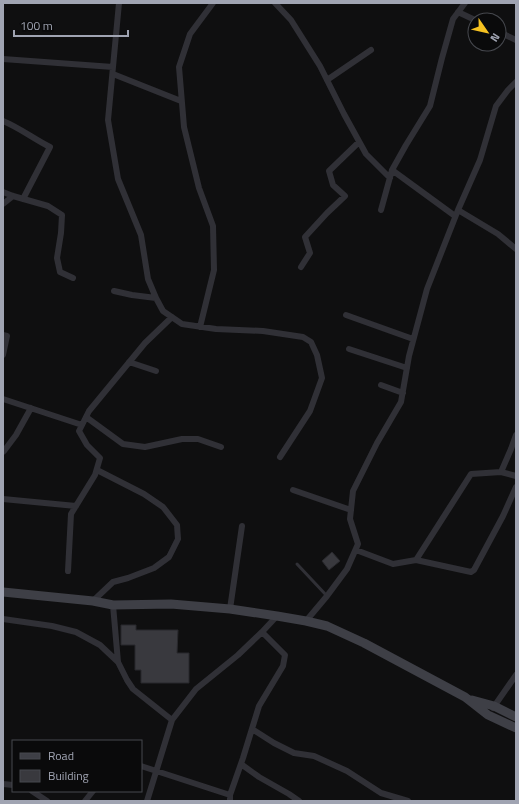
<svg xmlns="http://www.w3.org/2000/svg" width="519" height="804" font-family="'Titillium Web',sans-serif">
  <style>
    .building { fill: #39393e; stroke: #29292d }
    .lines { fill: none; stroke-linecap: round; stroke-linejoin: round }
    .lane { stroke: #303036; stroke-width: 3 }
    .street { stroke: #303036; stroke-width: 6 }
    .secondary { stroke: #3e3f46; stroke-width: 9 }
  </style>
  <rect width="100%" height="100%" fill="#0f0f10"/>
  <path class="building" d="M332,552l8,9 -11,9 -7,-9z
    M121,625h15v5h42l-1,23h12v30h-48v-13h-6v-25h-14z"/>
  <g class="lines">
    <path class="lane" d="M297,564l30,32"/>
    <path class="street" d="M119,3l-11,117 10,59 23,56 7,44 8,19 7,13 19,13 34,5 47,2 40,6 8,5 6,13 5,23 -12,33 -30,46
      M275,3l16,17 29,46 24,48 22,40 24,24
      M458,12l17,8
      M499,32l17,8
      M3,59l110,8
      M113,74l68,27
      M327,80l44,-30
      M3,121c17,7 31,18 47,26l-27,52
      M392,170l63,46
      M3,192l10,4 35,10 14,9 -1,18 -4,25 3,14 13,6
      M3,204l10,-8
      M381,210l11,-40 14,-25 24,-39 12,-48 11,-39 12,-16
      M458,210l40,24 18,15
      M301,267l9,-14 -5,-16 22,-24 18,-17 -12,-11 -4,-14 30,-29
      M114,291l18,4 24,3
      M346,315l67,24
      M200,327l14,-57 -1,-44 -14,-38 -15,-61 -5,-60 11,-33 23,-31
      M3,335l4,1 -4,19
      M349,349l58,19
      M129,362l27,9
      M381,385l22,8
      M3,399l79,26
      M86,417l37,27 22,3 37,-8h16l23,8
      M3,452l1,-1 12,-16 15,-27
      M501,472l10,-23 5,-14
      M293,490l58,20
      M3,499l73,7
      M356,550l37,14 23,-4 55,-86 30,-2 15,4
      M416,560l55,12 3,-2 29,-54 13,-29
      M68,571l3,-57 24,-39 5,-17 -13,-13 -8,-14 10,-20 56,-68 27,-26
      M93,601l20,-19 15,-4 26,-10 15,-11 9,-18 -1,-14 -14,-18 -19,-13 -47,-24
      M113,605l5,57 9,18 6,9 39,31
      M230,609l12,-83
      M3,619l49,7 24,6 24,13 18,17
      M306,621l21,-25 20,-27 11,-25 -8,-25 3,-28 24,-48 24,-41 8,-46 18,-67 31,-79 22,-50 16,-54 12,-16 8,-8
      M493,708l23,-33
      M252,729l22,14 20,10 20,3 33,15 34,22 27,8
      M241,764l18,13 30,17 10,7
      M141,766l89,29
      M3,784l10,1
      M32,791l15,10
      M85,801l8,-10
      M147,801l25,-81 24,-31 42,-34 24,-23
      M230,801v-6l13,-37 16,-52 24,-40 2,-11 -23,-23 15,-16"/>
    <path class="secondary" d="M3,592l90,9 20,4 58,-1 59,5 47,7 29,5 21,5 37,17 101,54 23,18 28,13
      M472,700l22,6 22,11"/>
  </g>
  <rect width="519" height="804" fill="none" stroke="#a0a4b2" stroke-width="8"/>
  <rect x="12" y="740" width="130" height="52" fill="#0a0a0b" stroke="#46484e"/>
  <rect x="20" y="753" width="20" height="6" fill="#3e3f46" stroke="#46484e"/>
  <text x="48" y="760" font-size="12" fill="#a0a4b2">Road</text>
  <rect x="20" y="770" width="20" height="12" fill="#39393e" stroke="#46484e"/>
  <text x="48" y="780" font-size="12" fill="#a0a4b2">Building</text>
  <g transform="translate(487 32) rotate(124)"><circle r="19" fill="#0a0a0b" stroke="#46484e"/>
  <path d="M0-3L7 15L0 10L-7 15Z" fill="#f6c221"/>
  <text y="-6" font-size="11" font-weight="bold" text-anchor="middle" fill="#a0a4b2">N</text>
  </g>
  <path d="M14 30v6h114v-6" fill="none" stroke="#a0a4b2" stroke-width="2"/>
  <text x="20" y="30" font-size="12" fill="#a0a4b2" stroke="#0a0a0b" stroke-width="3" paint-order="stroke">100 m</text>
</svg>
